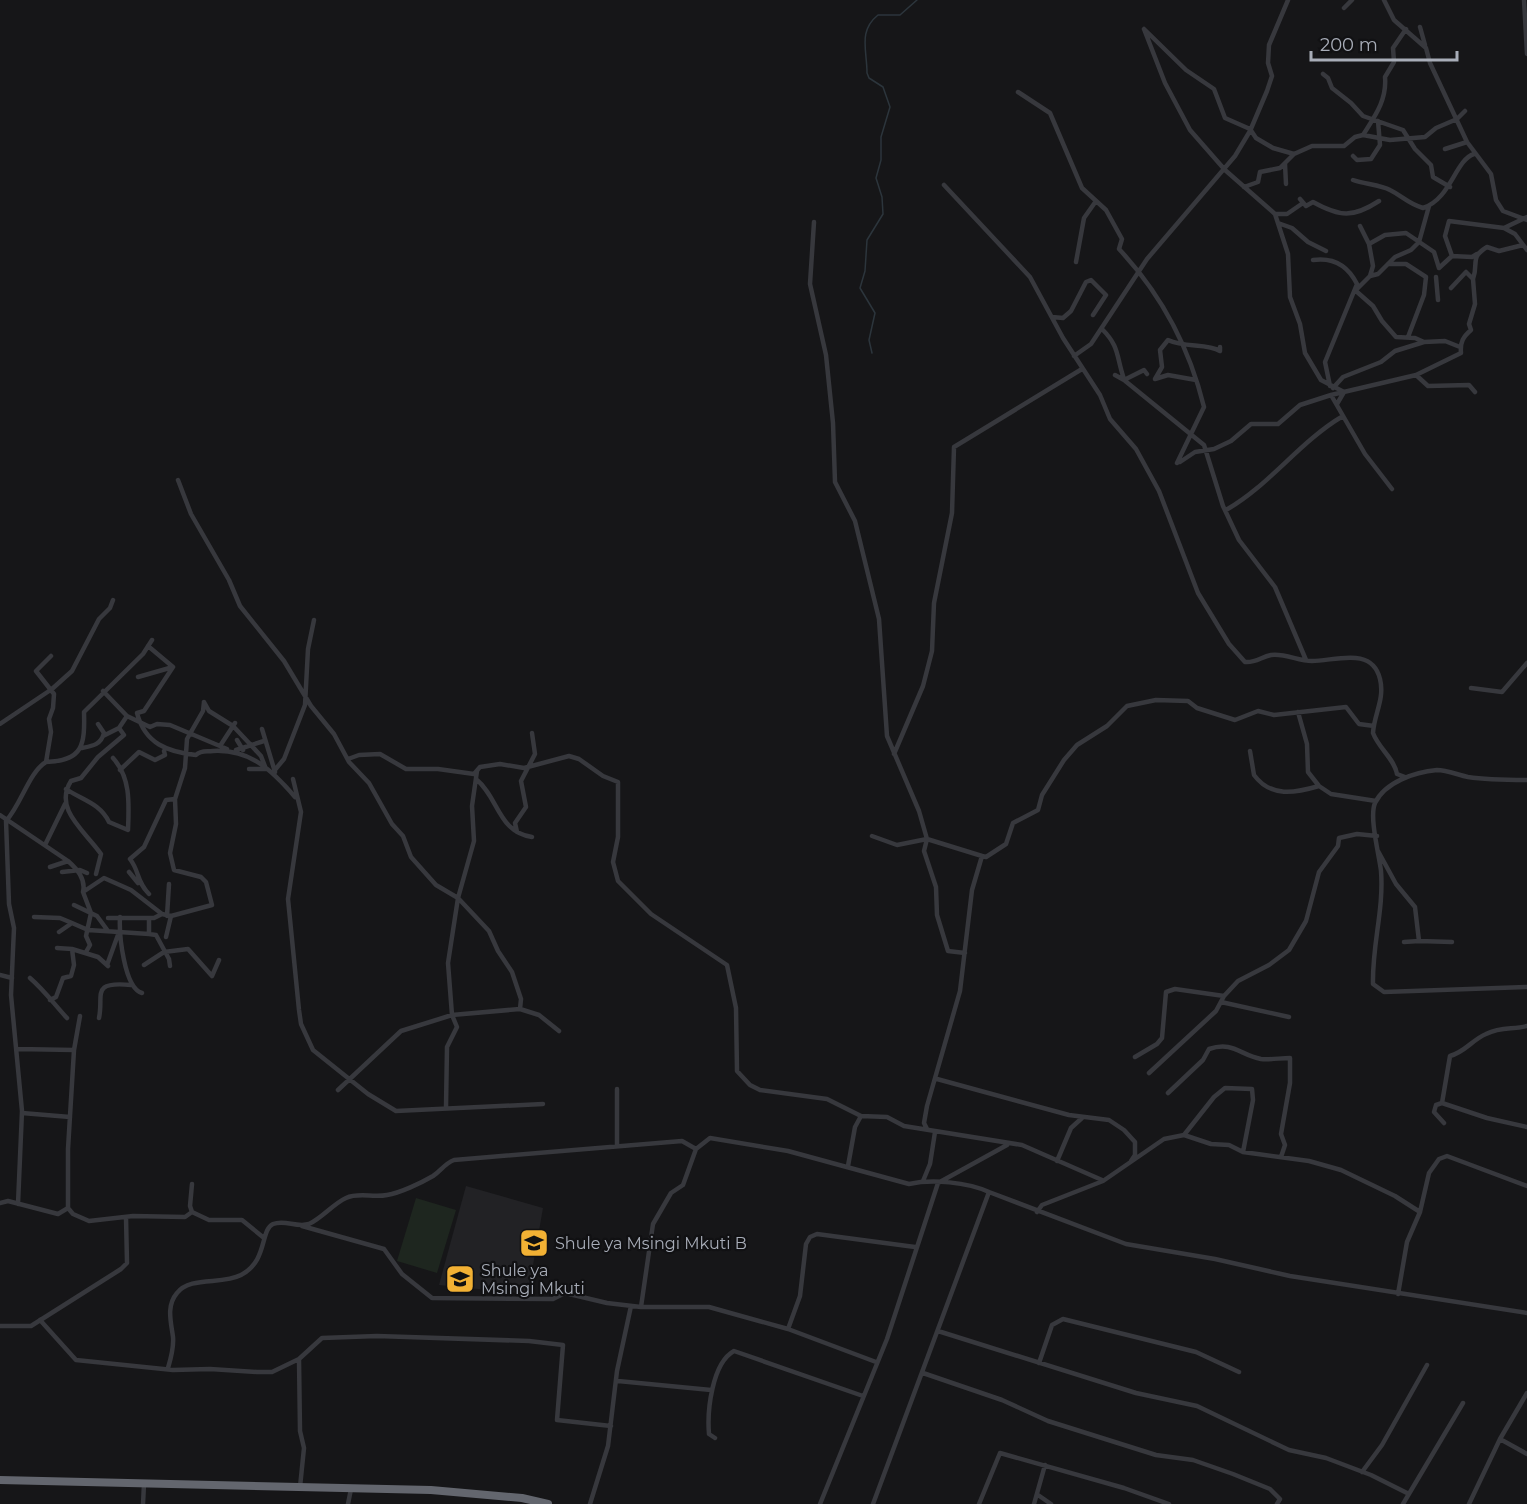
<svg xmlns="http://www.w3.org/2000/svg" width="1527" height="1504" font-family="Montserrat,sans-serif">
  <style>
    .built { fill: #222225 }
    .green { fill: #1e261f }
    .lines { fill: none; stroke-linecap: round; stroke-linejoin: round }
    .stream { stroke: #2c353c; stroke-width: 1.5 }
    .street { stroke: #37383d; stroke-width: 4.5 }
    .highway { stroke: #63666e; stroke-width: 8 }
    .labels { text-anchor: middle; stroke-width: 4.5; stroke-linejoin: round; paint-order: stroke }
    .poi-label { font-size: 16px; fill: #a8adb8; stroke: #111113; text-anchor: start }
  </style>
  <rect width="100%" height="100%" fill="#161618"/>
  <path class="built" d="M466,1186l77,22 -15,86 -89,-9z"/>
  <path class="green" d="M416,1198l40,12 -19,63 -40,-12z"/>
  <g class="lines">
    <path class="stream" d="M872,353l-3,-13 6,-27 -15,-25 5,-17 2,-31 16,-26 -1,-17 -6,-19 5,-18v-23l9,-30 -7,-20 -14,-9 -2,-5c0,-23 -9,-42 11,-58h22l17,-15"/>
    <path class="street" d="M1384,0l10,20 32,28 4,15 37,79 24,32 5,26 7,11 24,9
      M1524,0l3,54
      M1344,8l8,-8
      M1420,27l5,18
      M1144,29l21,54 25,47 35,40 50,44 13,40 2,43 10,27 5,29 16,27 23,12 -7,12
      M1144,29l42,41 28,19 11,29 25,11 6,9 17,10 21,6 18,-8h32l11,-9 8,-2c12,-19 24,-35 22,-58l9,-15 -1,-14 13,-19
      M1323,74l5,4 4,10 19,15 12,13 40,14 12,19 16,16 2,12 17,10
      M1018,92l32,21 32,75 24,22 16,29 -3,10c43,46 70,97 85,158l-27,56
      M1363,135l27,5 35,-3 11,-9 21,-9 8,-8
      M1445,149l22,-7
      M1353,156l4,4 14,-1 9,-14 -2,-24
      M1285,164l1,20
      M1353,180c11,4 28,5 37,10 14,7 17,13 33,18 28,-9 32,-48 51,-54
      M944,185l86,92 33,61 37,57 10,24 26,30 23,42 39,102 31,51 16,18c11,1 16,-5 26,-7 14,-2 27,6 41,6 23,0 60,-15 68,18 5,20 -6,35 -7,54 6,16 21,25 24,41l8,3
      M1244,187l14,-5 2,-10 20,-4 14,-14
      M1300,199l6,7 7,-4c27,15 40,16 66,-1
      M1275,214h12l16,-11
      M1527,217l-23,11 11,6 12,16
      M814,222l-4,62 16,71 7,68 2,59 20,39 24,98 8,117 32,75 8,28 -3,12 12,36 1,28 11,36 17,2
      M1278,223l14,5 16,14 18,9
      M1360,226l9,18
      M1452,256l20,1 5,-3
      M1313,260c21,-3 35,6 44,24l-32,78 5,24
      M1076,262l8,-44 12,-17
      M1388,264h18l20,13 -2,18 -16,42
      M1370,276l3,-10 -4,-22 16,-9 21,-2 28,19 5,16 13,-12 -7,-20 4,-15 55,7
      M1436,277l2,23
      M1473,279c6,-16 -4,-21 14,-32l12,4 24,-6
      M1356,290l14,-14 8,-2 17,-17 16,-7 8,-8 10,-36
      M1356,291l17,15 9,15 14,16 19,1 9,4
      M1052,317l11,1 8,-7 15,-29 5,-2 15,15 -13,20
      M1102,329c18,18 14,27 22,50
      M1074,356l17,-12 56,-85 88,-103 15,-25 17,-40 5,-15 -4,-13 1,-18 19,-45
      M1115,375l9,5 80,65 19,61 16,34 36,47 31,73
      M1416,375l45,-22c-1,-11 2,-16 10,-23l-2,-6 6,-20 -2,-25 -7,-7 -15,16
      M1124,380l20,-10 3,4
      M1196,380l-28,-5 -13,4 7,-12 -2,-17 8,-10c17,8 39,3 52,11v-4
      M1333,388l10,-11 38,-15 14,-11 29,-9 21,-1 15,6
      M1180,462l15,-10 19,-3 17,-8 20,-17h27l22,-19 31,-10
      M178,480l13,34 38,66 11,26 44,55 27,45 23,28 15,28 20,21 23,41 11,12 8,21 25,28 22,13 31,33 9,20 14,21 9,27 -1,10
      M1392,489l-27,-35 -34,-59 85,-20 12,11 41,-1 6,7
      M1226,510c44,-25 73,-68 117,-94
      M148,646l25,21
      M51,656l-15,15 18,23 -1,14 -4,11 2,13 -5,30c37,-1 39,-17 38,-50l59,-58 9,-14
      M138,677l35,-10 -29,44 -7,2c8,31 31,39 59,42 5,-5 10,-3 17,-4 37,-2 59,19 82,46
      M1471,688l31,4 25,-29
      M204,702l5,9 24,15 16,17 12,13 5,13h-17
      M1298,712l9,32 1,28 11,14 12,8 45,7
      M127,716l23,11 7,-3 13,1 57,24
      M0,724l52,-35 20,-18 27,-52 11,-11 3,-8
      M262,729l13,43
      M103,736l16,-8
      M237,740l6,10
      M220,746l15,-23
      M82,748c10,-2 19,-3 22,-15l-6,-9
      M236,750l28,-9
      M1250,751l4,24c17,23 41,18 65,11
      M894,754l29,-68 9,-35 2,-48 18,-90 2,-66 128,-78
      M348,759l11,-4 21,-1 26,15h32l36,5 6,-7 20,-3 24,4 45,-12 10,3 24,17 15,6v55l-5,25 5,19 33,33 76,51 9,43 1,63 13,14 10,5 67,9 34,17 -6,11 -7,39
      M120,770l19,-18 16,8 10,-5 -1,-4
      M274,771l10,-12 21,-54 3,-56 6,-29
      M293,779l8,33 -13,87 11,111 2,14 12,26 55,44 28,17 147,-7
      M476,779c23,19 22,53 56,58
      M1527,780c-20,0 -40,0 -59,-3 -10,-2 -21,-7 -31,-7 -22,2 -52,12 -62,33 -6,14 4,51 6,68 3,39 -9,74 -8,113l11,8 143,-5
      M66,789c16,11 34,14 43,33l19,8c1,-26 3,-52 -15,-72
      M0,815l68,46
      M517,832l-2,-9 11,-16 -5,-26 14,-27 -3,-21
      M872,836l25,9 30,-6 55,17
      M45,845l20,-41
      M1378,851l18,33 19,23 4,34 33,1
      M50,867l18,-6c9,8 18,18 15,31
      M62,872l18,-2 7,3
      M129,872l9,11
      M96,874l5,-20c-16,-23 -48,-45 -30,-73l10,-3 17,-21 26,-22 -5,-7 8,-12 -24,-25
      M149,894c-13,-13 -9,-22 -19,-35l14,-12 22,-47 9,-1
      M74,905l23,11 11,15
      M167,916l2,-32
      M34,917l26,1 12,5
      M120,917c-1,17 4,71 22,76
      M108,918h46l8,-4 9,2 41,-11 -6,-23 -5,-5 -27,-7 -4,-17 6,-29 -1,-25 10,-31 2,-29 16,-28 1,-9
      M59,932l13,-9 16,7 31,2 -12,33
      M119,932l30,2v-16
      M149,934l7,1 13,24 1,7
      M166,937l5,-21
      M1404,942l15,-1
      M72,949l26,8 10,9
      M86,952l4,-7 -4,-9 5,-23 -8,-21 21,-14 27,12 31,24
      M144,965l20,-13 24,-3 24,27 7,-16
      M0,975l12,3
      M30,978c14,12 24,26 37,40
      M50,1000l6,-3 7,-19 8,-2 3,-11 -2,-16 -15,-1
      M1221,1002l68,15
      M80,1016l-6,34 -6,99v59l5,6 16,7 44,-5 52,1 7,-5
      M99,1018c5,-23 -9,-37 32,-33
      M17,1049l57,1
      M1135,1057l22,-13 5,-6 4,-46 9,-3 49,7
      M1149,1073l67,-62 8,-15 14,-15 31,-16 20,-15 17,-29 13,-49 19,-26 1,-8 18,-4 20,2
      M937,1079l132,36 40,5 15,10 11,12v13l-4,6
      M338,1090l63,-59 51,-16 68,-6 19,6 20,16
      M1168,1093l35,-33 6,-11c24,-8 31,6 52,10 8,1 20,-1 29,-1v25l-9,51 4,11 -4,12
      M1442,1103l45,15 40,9
      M446,1107l1,-60 10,-20 -5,-12 -4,-52 10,-65 16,-57 -2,-35 5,-35
      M22,1113l48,4
      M861,1116l26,1 17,9 118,19 80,35
      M1444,1123l-10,-11 2,-7 6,-2 8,-47c15,-4 22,-16 36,-22 16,-8 26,-4 41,-8
      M927,1129l-3,-6 3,-17 33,-115 12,-101 10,-34 4,1 20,-13 7,-21 25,-13 4,-15 22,-35 13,-15 30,-19 20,-20 29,-6 32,1 9,7 38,12 23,-9 16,4 72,-8 13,17 15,2
      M1184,1135l30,-38 11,-9 27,1 1,11 -10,52
      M617,1145v-56
      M1057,1161l14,-33 11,-10
      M923,1181l7,-17 5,-32
      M192,1184l-2,22 2,6 17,8h33l22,18
      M0,1203l8,-2 50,13 10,-6
      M18,1204l4,-93 -11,-116 3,-67 -5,-24 -3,-83c15,-16 23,-49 40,-59
      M1037,1212l5,-7 61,-24 61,-42 20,-4 27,9 18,1 14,7 66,9 32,9 54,26 25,16
      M302,1226l82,23 18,25 30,24 121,1 12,-6 42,10 34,4 12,-83 18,-31 12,-8 13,-36
      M1398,1294l9,-52 13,-30 9,-39 10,-14 8,-3 80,30
      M641,1307h68l79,22 88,33
      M40,1320l36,40 97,10 37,-1 47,3h15l27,-13
      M0,1326h31l90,-57 6,-6 -1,-46
      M788,1329l12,-33 6,-52 4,-7 7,-3 98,13
      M938,1331l198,62 61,13 92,44 37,8 45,17 38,19
      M1039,1363l13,-38 11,-6 133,33 43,20
      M168,1368c3,-10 6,-21 5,-31 -2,-15 -7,-31 4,-44 13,-17 45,-8 64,-18 27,-14 19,-45 32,-51 12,-5 23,4 36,0 13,-6 24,-20 37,-26 13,-6 27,0 41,-3 13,-2 34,-12 46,-19 8,-5 11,-12 21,-16l228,-19 14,8 14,-11 78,13 121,33c23,-5 58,-2 80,8
      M923,1373l79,27 46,21 108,34 37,5 40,14 37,15 10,10 -3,5
      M618,1381l93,9
      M715,1438l-6,-4c-2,-23 3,-71 25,-83l129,45
      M1500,1439l27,15
      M1362,1472l20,-27 45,-80
      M300,1487l4,-39 -4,-17 -1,-72 23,-21 55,-2 152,5 34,4 -6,75 54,6
      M1038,1495l13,9
      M143,1504l1,-20
      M348,1504l3,-15
      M590,1504l18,-58 9,-75 14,-65
      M820,1504l67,-165 51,-156 69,-38
      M873,1504l116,-312 137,52 89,15 75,17 237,37
      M979,1504l21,-51 124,35 45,16
      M1034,1504l11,-39
      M1403,1504l60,-101
      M1469,1504l31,-65 27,-46"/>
    <path class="highway" d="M0,1480l431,10 91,8 26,6"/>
  </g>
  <defs>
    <g id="school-square" transform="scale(1.5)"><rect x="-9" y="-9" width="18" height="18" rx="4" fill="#f2b134" stroke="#111113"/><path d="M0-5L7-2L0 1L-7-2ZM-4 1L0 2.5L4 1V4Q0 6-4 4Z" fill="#111"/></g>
  </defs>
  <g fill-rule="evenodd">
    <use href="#school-square" x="534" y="1243"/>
    <use href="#school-square" x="460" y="1279"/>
  </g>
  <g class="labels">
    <g class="poi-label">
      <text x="555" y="1249">Shule ya Msingi Mkuti B</text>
      <text x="481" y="1276">Shule ya<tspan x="481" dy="18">Msingi Mkuti</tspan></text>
    </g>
  </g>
  <path d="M1311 51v9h146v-9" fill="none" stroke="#a8adb8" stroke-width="3"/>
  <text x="1320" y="51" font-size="18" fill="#a8adb8" stroke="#111113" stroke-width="4.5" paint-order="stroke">200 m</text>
</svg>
